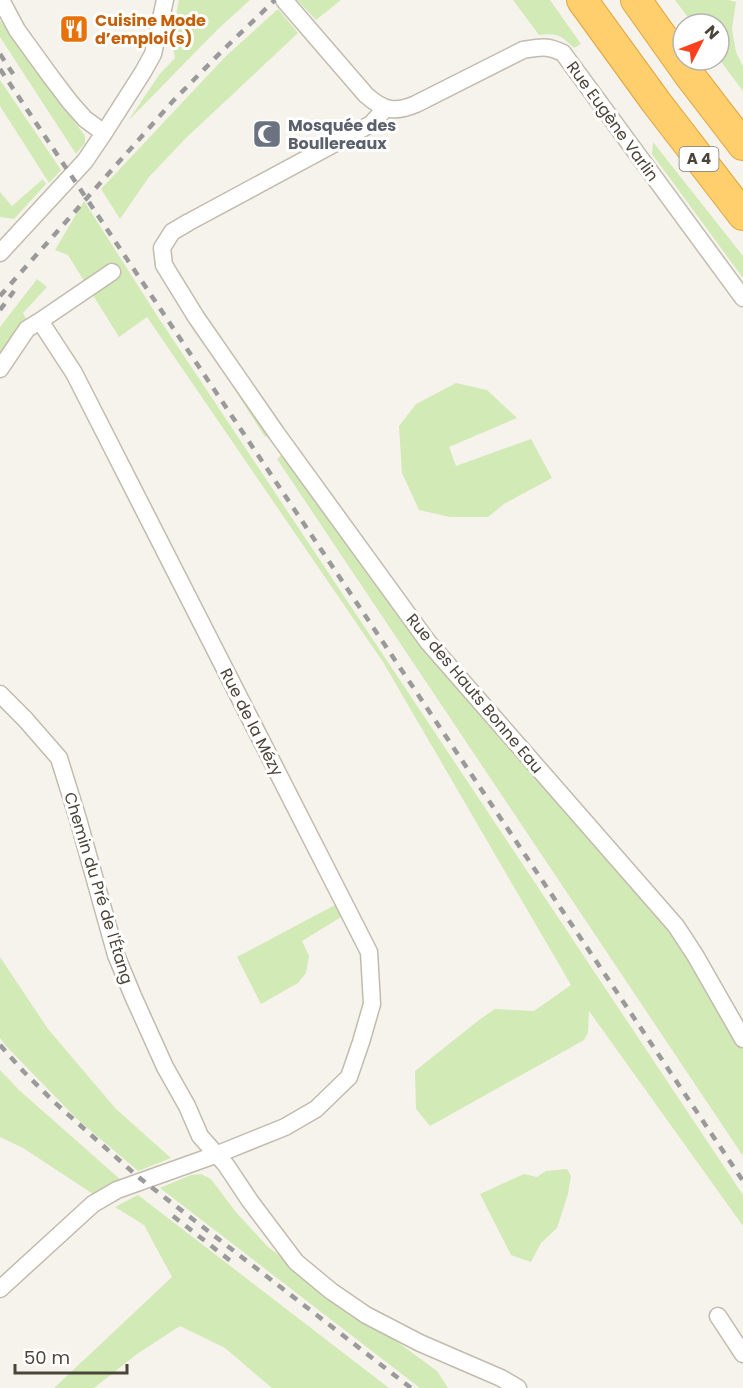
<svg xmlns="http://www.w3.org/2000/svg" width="743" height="1388" font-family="Poppins,sans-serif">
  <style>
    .green { fill: #d2eab5 }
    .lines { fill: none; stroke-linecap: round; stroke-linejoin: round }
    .street-casing { stroke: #c2bbae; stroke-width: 19 }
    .highway-casing { stroke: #e0a43c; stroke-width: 32 }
    .street { stroke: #fff; stroke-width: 16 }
    .highway { stroke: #ffcf6e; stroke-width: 30 }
    .rail { stroke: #9a9a9a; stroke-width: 4.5; stroke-dasharray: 8 8; stroke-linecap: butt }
    .labels { text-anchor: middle; stroke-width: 6; stroke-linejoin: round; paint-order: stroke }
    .shield { fill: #fff; stroke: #817c74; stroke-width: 1.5 }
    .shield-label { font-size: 15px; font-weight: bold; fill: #4b4439 }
    .food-label { font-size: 16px; font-weight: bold; fill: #c56008; stroke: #fff; text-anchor: start }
    .street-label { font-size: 16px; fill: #4b4439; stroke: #fff }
    .worship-label { font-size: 16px; font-weight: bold; fill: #5b616d; stroke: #fff; text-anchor: start }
  </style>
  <rect width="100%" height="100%" fill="#f6f3ec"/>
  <path class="green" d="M179,0h71l-33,30 -89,91 31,-46 16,-17 -4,-20z
    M297,0h44l-25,20z
    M513,0h37l31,44 -7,4c-14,-13 -16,-15 -35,-13z
    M675,0h53l8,2 -4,27 4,23 7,15v24l-24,-32v-35h-26z
    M278,9l20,24 -112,105 -37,39 -29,42 -19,-30 124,-132z
    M0,20l85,116v7l-9,11 -76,-117z
    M0,80l61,90 -12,13 -49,-77z
    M653,142l90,114v22l-91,-124z
    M43,179l3,5 -32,35 -14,-2v-25l12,14z
    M84,201l74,116 585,878v31l-154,-215 -1,22 -4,7 -154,86 -14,-17 -1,-38 64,-51 16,-11 39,2 37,-26 -188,-323 -236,-345 -28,20 -51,-82 -13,-5z
    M37,279l10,8 -24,26 3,6 -26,39v-31z
    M171,290l100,141 -6,6z
    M456,383l31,7 30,28 -68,29 7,19 75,-27 21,39 -48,26 -16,13h-38l-31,-7 -17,-37 -3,-47 17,-22z
    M286,451l160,225 228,245 69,113v122l-466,-697z
    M335,905l6,12 -39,24 7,15 -3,17 -8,10 -37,21 -24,-47z
    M0,957l48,72 68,80 55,49 -33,13 -62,-53 -70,-72 -6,-8z
    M0,1070l19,20 102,90 -25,16 -73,-48 -23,-11z
    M567,1169l4,7 -3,18 -11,34 -16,15 -10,19 -20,-7 -31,-61 44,-20 13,3 9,-6z
    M201,1174l10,5 24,32 33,36 169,124 11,17h-28l-260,-200 31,-13z
    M138,1195l251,193h-117l-47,-40 -45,-22 -43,28 -43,34h-40l118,-111 -28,-52 -29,-18z"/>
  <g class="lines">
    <g class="street-casing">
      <path id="street" d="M1,0l16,30 34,47 19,25 15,17 19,14
        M284,0l82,95c18,16 29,18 50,9l107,-54c17,-3 24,-5 40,3l180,245
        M386,108l-15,16 -182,98 -17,10 -10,16 2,17 32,52 81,117 151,208 248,284 19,29 48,84
        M0,253l85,-92 19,-28 39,-61 10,-18 12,-54
        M0,369l27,-40 13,-8
        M0,694l25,25 34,39 19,61 38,136 17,41 32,71 22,39 13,30 26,29 24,36 46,61 35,29 35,24 54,28 81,35 17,10
        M0,1289l93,-85 24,-14 101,-36 67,-27 31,-18 33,-32 12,-35 11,-38 -3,-52 -295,-579 -34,-52 72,-49
        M718,1316l25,38"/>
    </g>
    <g class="highway-casing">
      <path id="highway" d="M582,0l74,102 87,113
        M636,0l54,76 53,69"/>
    </g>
    <use href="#street" class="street"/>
    <use href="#highway" class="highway"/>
    <path class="rail" d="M0,54l15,23
      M0,69l743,1112
      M0,296l173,-195 50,-51 52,-50
      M0,310l14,-19
      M0,1045l24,27 29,29 84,75 274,212
      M173,1216l59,46"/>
  </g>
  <defs>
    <g id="restaurant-square" transform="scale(1.5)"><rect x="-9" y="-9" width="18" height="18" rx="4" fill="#e8710a" stroke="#fff"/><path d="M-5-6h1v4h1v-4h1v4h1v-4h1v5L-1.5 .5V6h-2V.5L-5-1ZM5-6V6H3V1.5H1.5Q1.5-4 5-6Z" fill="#fff"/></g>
    <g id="mosque-square" transform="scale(1.5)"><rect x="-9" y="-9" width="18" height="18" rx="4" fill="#6b7280" stroke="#fff"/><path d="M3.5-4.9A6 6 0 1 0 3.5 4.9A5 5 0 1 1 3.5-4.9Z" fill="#fff"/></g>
  </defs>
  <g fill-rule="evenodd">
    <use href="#restaurant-square" x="74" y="29"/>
    <use href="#mosque-square" x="267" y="134"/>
  </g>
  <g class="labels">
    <rect class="shield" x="679.5" y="147" width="39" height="24" rx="4.5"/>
    <g class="shield-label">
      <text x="699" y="164">A 4</text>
    </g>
    <g class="food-label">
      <text x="95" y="26">Cuisine Mode<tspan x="95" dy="18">d’emploi(s)</tspan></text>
    </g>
    <g class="street-label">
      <text transform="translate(613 121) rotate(54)" y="6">Rue Eugène Varlin</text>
      <text transform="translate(475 693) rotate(50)" y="6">Rue des Hauts Bonne Eau</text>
      <text transform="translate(252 722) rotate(63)" y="6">Rue de la Mézy</text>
      <text transform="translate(99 888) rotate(73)" y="6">Chemin du Pré de l'Étang</text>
    </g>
    <g class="worship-label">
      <text x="288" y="131">Mosquée des<tspan x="288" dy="18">Boullereaux</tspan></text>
    </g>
  </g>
  <g transform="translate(701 42) rotate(48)"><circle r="28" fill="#ffffff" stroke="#b7b4b0" stroke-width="1.5"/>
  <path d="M0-4.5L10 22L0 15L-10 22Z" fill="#fc3f1d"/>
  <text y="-9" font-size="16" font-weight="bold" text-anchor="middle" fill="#4b4439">N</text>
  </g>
  <path d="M15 1364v9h112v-9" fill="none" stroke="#4b4439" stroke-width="3"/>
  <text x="24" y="1364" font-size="18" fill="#4b4439" stroke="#ffffff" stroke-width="4.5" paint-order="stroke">50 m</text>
</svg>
